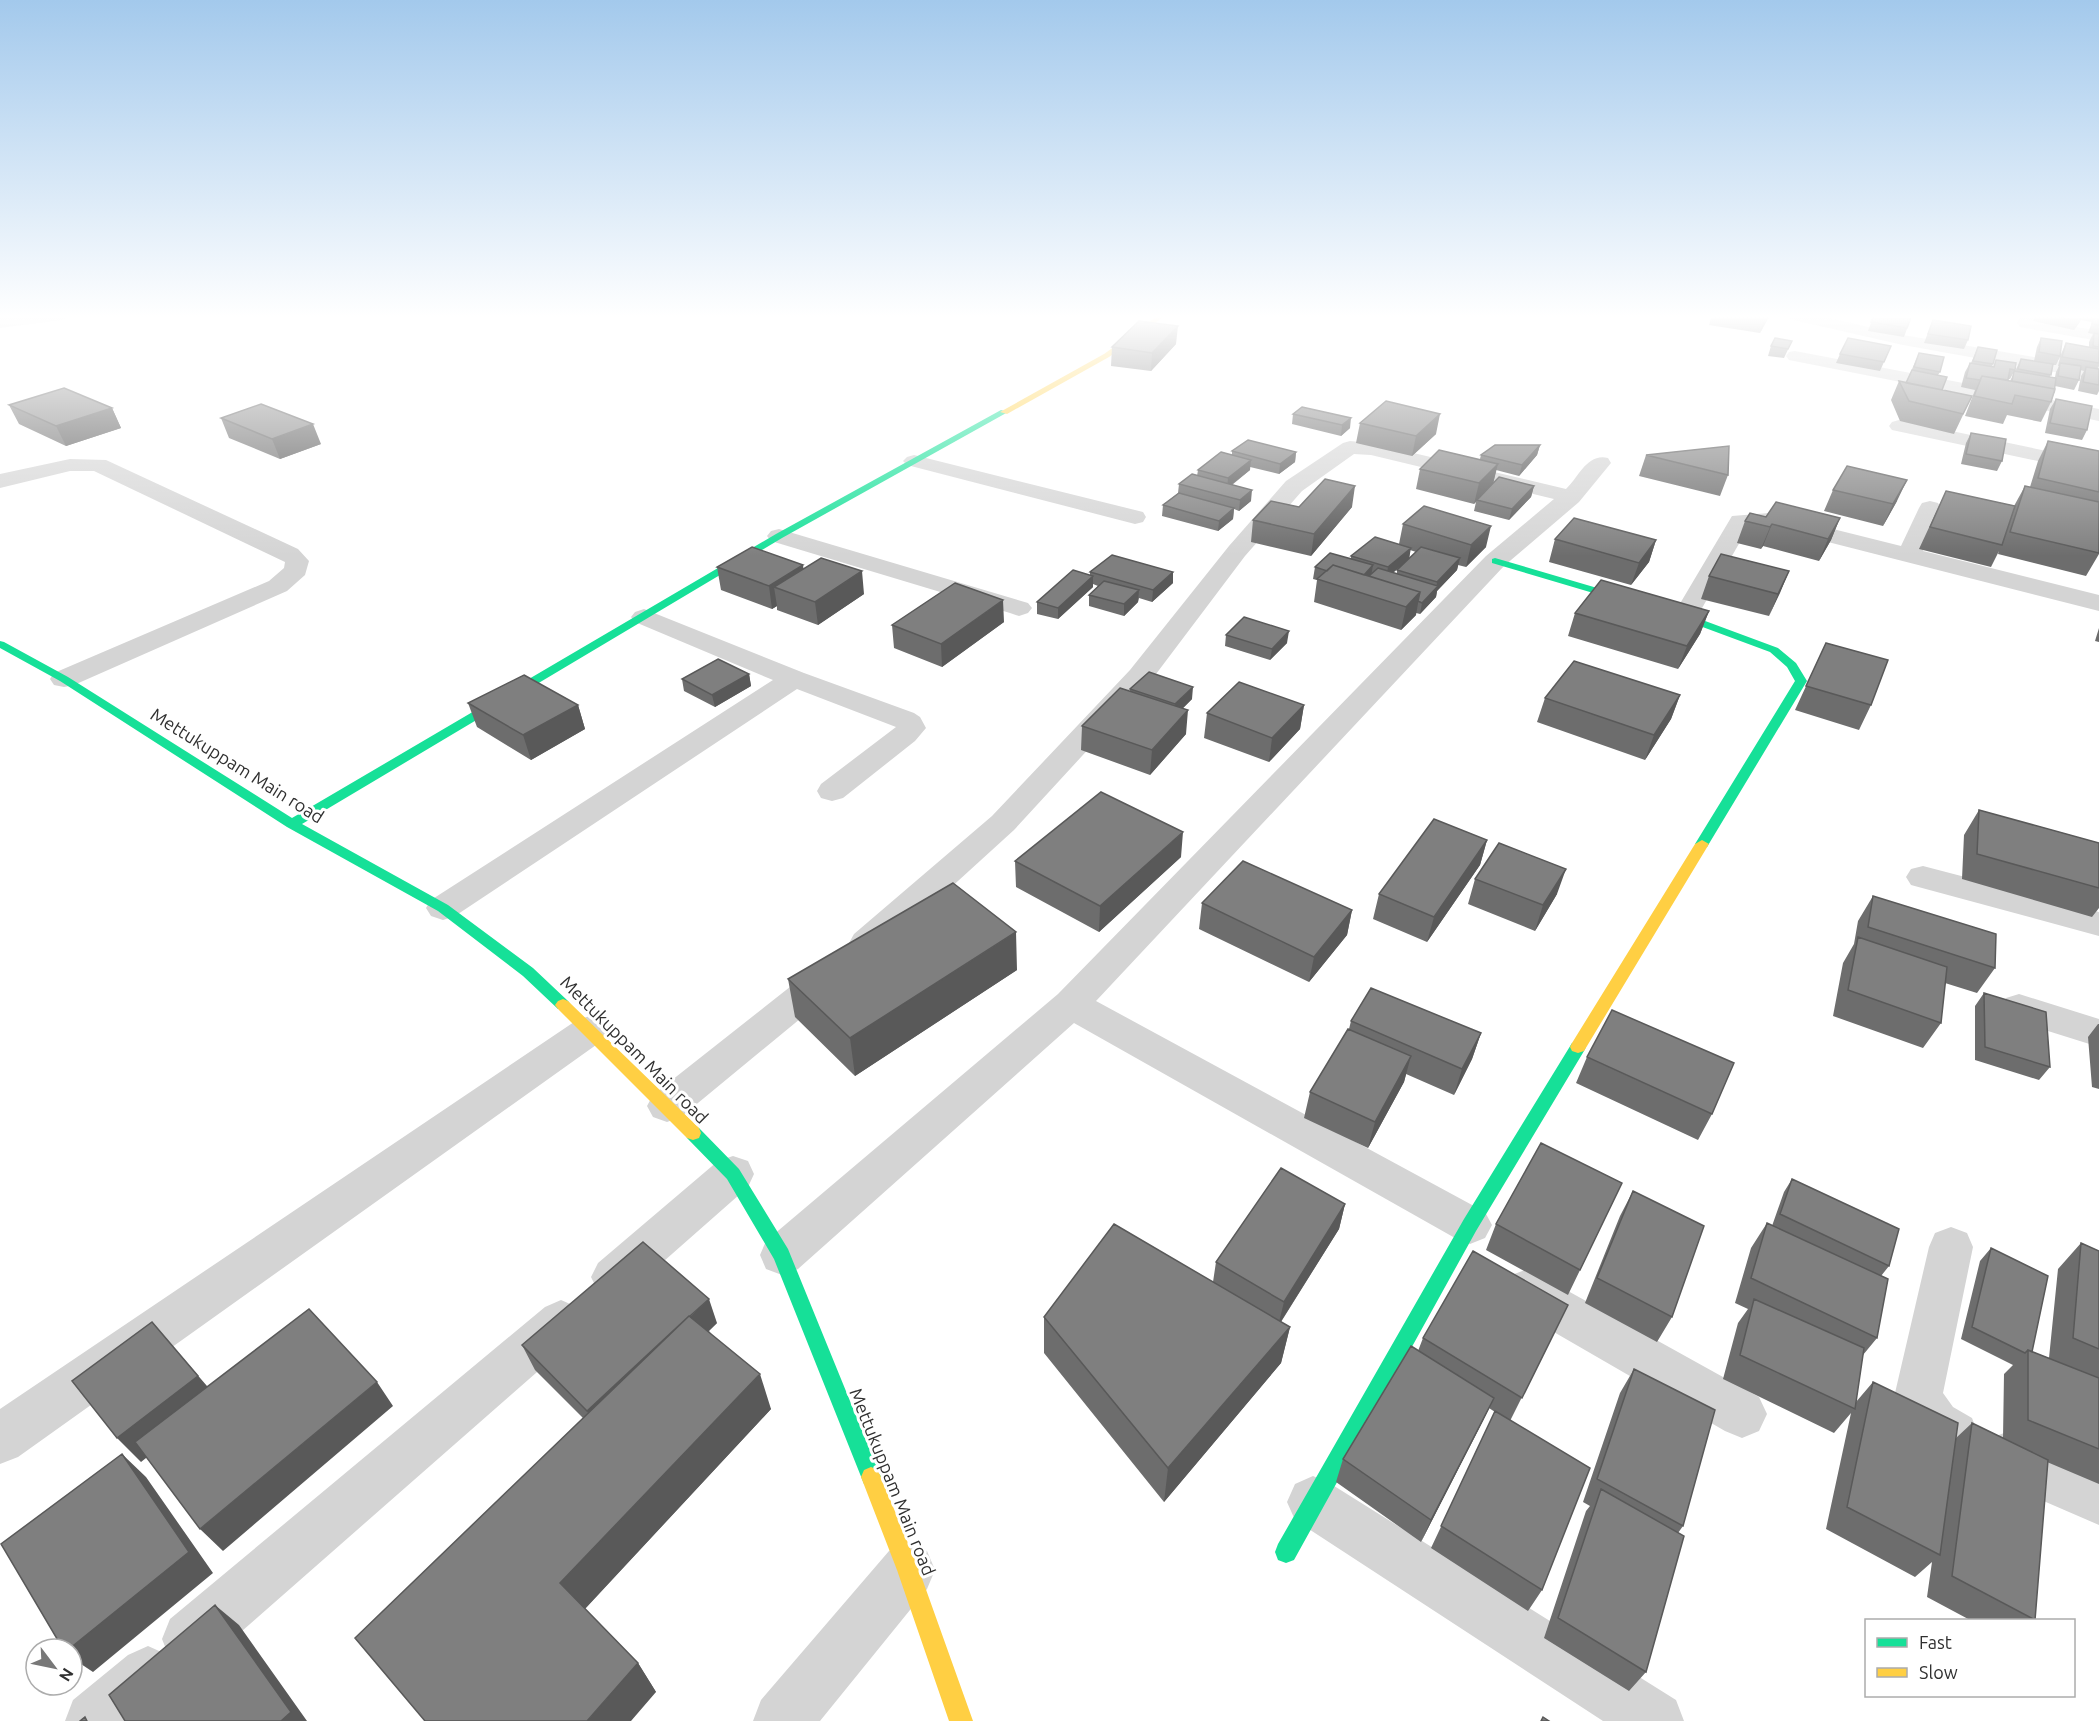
<svg xmlns="http://www.w3.org/2000/svg" width="2099" height="1721" font-family="Ubuntu,sans-serif">
  <style>
    .lines { fill: none; stroke-linecap: round; stroke-linejoin: round }
    .street { fill: #d4d4d4; fill-rule: evenodd }
    .fast { fill: #16e098; fill-rule: evenodd }
    .slow { fill: #ffcf43; fill-rule: evenodd }
    .wall { fill: #6d6d6d; fill-rule: evenodd }
    .shaded-wall { fill: #595959 }
    .building { fill: #7f7f7f; stroke: #595959; stroke-width: 1.5 }
    .labels { text-anchor: middle; stroke-width: 6; stroke-linejoin: round; paint-order: stroke }
    .near-street-label { font-size: 18px; fill: #303030; stroke: #fff }
  </style>
  <rect width="100%" height="100%" fill="#fff"/>
  <g class="lines">
    <path class="street" d="M23,315h47l-8,5 -62,8v-10z
      M1787,315h30l86,20 196,33v12l-196,-35 -114,-26z
      M2022,315h16l-2,5 63,11v10l-79,-14 -3,-4z
      M1795,351l304,58v12l-310,-61 -3,-4 3,-4z
      M1899,420l200,42v12l-207,-44 -3,-4 3,-4z
      M1350,441l21,2 195,46c13,-12 21,-36 42,-31l3,5 -32,39 -75,64 -408,435 389,211 7,13 -7,13 -15,6 -15,-6 -381,-215 -276,246 -16,6 -16,-6 -6,-14 6,-14 292,-247 428,-438 68,-57 -183,-44 -17,-1 -52,37 -57,65 -95,126 -136,148 -134,122 -13,3 -13,-3 -5,-9 5,-9 138,-118 138,-146 99,-124 57,-65 57,-38z
      M914,455l229,57 3,5 -3,5 -8,2 -228,-59 -4,-4 4,-4z
      M70,459l36,1 192,89 11,12 -4,14 -18,16 -213,94 -10,2 -10,-2 -4,-6 4,-6 215,-92 15,-13 1,-6 -191,-91h-24l-70,17v-14z
      M1930,501l8,2 3,5 -18,43 176,44v16l-330,-84 -21,1 -54,94 -9,3 -9,-3 -4,-5 60,-101 37,-3 132,33 18,-38 3,-5z
      M779,529l249,74 4,5 -4,5 -9,3 -9,-3 -239,-72 -4,-5 4,-5z
      M644,609l160,64 110,40 6,4 6,11 -11,13 -72,57 -11,3 -11,-3 -4,-7 4,-7 75,-57 -99,-38 -342,227 -12,4 -12,-4 -5,-8 5,-8 342,-220 -138,-58 -4,-5 4,-5z
      M1923,866l176,46v24l-188,-51 -5,-8 5,-8z
      M827,964l13,4 5,9 -5,9 -159,131 -14,5 -14,-5 -6,-11 6,-11 161,-127z
      M2019,994l80,25v28l-93,-29 -6,-10 6,-10z
      M590,1016l13,4 6,10 -6,10 -585,417 -18,7v-55l577,-389z
      M733,1156l15,5 6,13 -6,13 -118,104 -16,6 -16,-6 -7,-14 7,-14 120,-102z
      M1951,1227l16,6 6,14 -30,146 10,14 19,11 7,18 -7,18 -18,7 -25,-11 -11,-9 -11,-17 -12,-31 34,-146 6,-14z
      M1525,1270l16,6 218,121 8,17 -8,17 -17,7 -17,-7 -216,-125 -7,-15 7,-15z
      M561,1300l16,7 7,15 -7,15 -367,322 -20,8 -20,-8 -8,-20 8,-20 375,-312z
      M2004,1433l95,40v52l-113,-49 -7,-18 7,-18z
      M1313,1476l18,8 345,216 8,21h-81l-308,-201 -8,-18 8,-18z
      M908,1543l19,8 8,19 -8,19 -107,132h-67l8,-21 128,-149z
      M148,1646l20,9 9,20 -9,20 -30,26h-73l8,-21 55,-45z"/>
    <path class="fast" d="M1001,410l7,2 -226,126 -480,286 146,81 85,63 35,33 3,4 -3,4h-10l-35,-33 -85,-65 -151,-84 -227,-146 -60,-33v-7l4,1 64,35 224,141 484,-284z
      M1495,558l194,57 89,33 18,15 11,18 -100,166 -5,1 -7,-4 100,-163 -8,-14 -17,-15 -89,-33 -189,-56v-4z
      M1578,1041l6,2 2,4 -2,4 -108,180 -182,329 -8,3 -8,-3 -3,-8 3,-8 186,-325 108,-176z
      M693,1126l6,2 40,41 49,80 93,228 -3,7 -7,3 -7,-3 -90,-225 -47,-80 -40,-41 -2,-5 2,-5z"/>
    <path class="slow" d="M1159,315h7l-57,42 -102,57 -7,-2 104,-58z
      M1702,840l7,4 -125,207 -6,2 -6,-2 -2,-4 2,-4 123,-199z
      M563,999l5,2 131,127 2,5 -2,5 -6,2 -6,-2 -129,-129 -3,-4 3,-4z
      M871,1467l7,3 41,100 54,151h-24l-52,-151 -36,-93 3,-7z"/>
  </g>
  <path class="wall" d="M1712,315h58l-10,18 -51,-8z
    M1874,315h38l-8,22 -36,-6z
    M2036,315h63v51l-1,3h1v22l-2,4 -19,-4 3,-15 3,-5 -4,-1 -1,10 -5,10 -19,-4 -1,7 -3,9 -10,20 -34,-7 -4,9 -38,-8 10,-26 -14,-3 4,-15 5,-9h1l7,-16 15,17 -1,3h1l3,-7 19,10 -5,9h-2v1l2,1 11,-22 13,2 3,-14 4,-9 20,16 5,-11 23,4v-5l4,-8 -5,-1 4,-11 -11,-2 -7,10 -41,-9zM2060,357l-2,9h1l-3,6 -1,5h-5l3,-12h3z
    M1933,320l35,20 -4,9 -40,-6z
    M1792,341l-8,17 -16,-2 3,-10z
    M1176,344l-25,27 -40,-5 1,-19z
    M1891,346l-11,25 -44,-8 4,-9z
    M1919,353l21,19 -2,3 4,15 30,6 -18,38 -54,-13 -9,-21 8,-19 7,2z
    M2056,399l31,31 -5,10 -37,-7 5,-24z
    M9,405l103,3 9,20 -55,18 -47,-22z
    M1302,407l48,21 -9,8 -49,-12 1,-10z
    M221,418l100,26 -41,15 -51,-21z
    M1360,423l76,11 -24,22 -56,-13z
    M1971,433l31,28 -5,10 -36,-7 5,-21z
    M2048,441l51,10v103l-13,22 -88,-22 1,-3 -8,16 -72,-18 27,-58 68,15 11,-20 5,1 8,-26z
    M1540,445l-3,10 -18,21 -23,-6 -3,14 41,2 -3,11 -22,23 -35,-9 2,-9 -2,2 -58,-15 4,-20 60,-10 1,-4z
    M1232,451l64,1 -1,10 -16,12 -29,-7v3l-18,15 19,16 -12,10 -5,-2 -1,10 -15,12 -56,-15 1,-11 15,-12 1,-9 18,-8 1,-6 34,-15z
    M1646,455l82,20 -8,21 -81,-20z
    M1833,490l64,11 -14,25 -59,-15z
    M1299,507h53l-41,49 -60,-14 2,-22z
    M1766,517l74,1 -9,22 -12,21 -56,-15 -2,3 -24,-6 8,-22z
    M1403,524l83,23 -20,20 -8,-2 -1,5 -20,21 -1,6 -16,17 -4,-1v2l-15,15 -87,-28 3,-22 -4,-1 2,-12 36,-8v-3l48,-12zM1410,550l6,2 -7,7zM1408,560l-11,10v4l-4,-1z
    M1555,539l101,1 -7,22 -18,23 -82,-23z
    M717,567l87,2 60,25 -46,31 -41,-15v-4l-5,3 -51,-19z
    M1789,571l-20,45 -68,-17 8,-23z
    M1090,572l83,11 -21,19 -13,-4 -1,4 -14,14 -35,-10v-11l9,-9 -5,-2v3l-35,32 -21,-5v-12l53,-27z
    M1709,611l-9,23 -22,35 -110,-33 7,-23z
    M1004,622l-62,45 -48,-19 -2,-23z
    M2099,628v14l-4,-1z
    M1226,635l61,8 -17,17 -45,-14z
    M1826,643l45,62 -12,25 -64,-20z
    M749,674l2,12 -36,21 -31,-16 -2,-12z
    M1130,689l62,10 -9,9 3,26 -36,41 -69,-25 1,-24 48,-35z
    M1680,695l-9,24 -26,41 -108,-38 8,-24z
    M468,703l110,2 7,24 -54,31 -54,-33z
    M1304,705l-4,24 -31,33 -65,-24 3,-25z
    M1979,810l120,33v65l-7,9 -130,-38 2,-44z
    M1487,840l-7,25 -53,77 -54,-23 6,-25z
    M1181,857l-82,75 -83,-45 -1,-26z
    M1475,879l82,15 -22,37 -67,-27z
    M1873,896l122,72 -18,25 -32,-10 -4,40 -18,25 -90,-32 10,-53 11,-19 4,-23z
    M1202,903l150,7 -5,25 -38,47 -110,-53z
    M1017,970l-162,106 -60,-59 -7,-38z
    M1984,993l66,74 -11,13 -64,-20v-54z
    M1351,1021l130,12 -9,26 -18,36 -48,-21 -2,8 -36,66 -64,-30 6,-26 39,-63z
    M2098,1024h1v65l-7,-2 -4,-50z
    M1587,1057l125,57 -14,26 -122,-57z
    M1792,1179l97,87 -8,10 -4,62 -14,17 -7,47 17,-20 83,56 16,-15 31,15 1,-64 9,-9 -52,-26 19,-78 11,-13 41,104 17,6 9,-89 23,-26 18,8v233l-52,-22 -13,158h-64l-43,-23 5,-35 -17,15 -89,-48 25,-116 -17,20 -111,-54 15,-56 10,-14 -13,-6 16,-55 16,-25 5,3 12,-34z
    M1622,1183l-54,112 -82,-45 10,-26z
    M1633,1191l39,126 -15,25 -72,-39 35,-87z
    M1345,1204l-6,25 -58,93 9,5 -9,36 -117,139 -120,-149v-36l169,-35 3,-20z
    M1568,1305l-58,116 32,169 -14,21 -97,-63 64,-136 -6,-4 -68,134 -85,-60 7,-23 75,-108 5,-13z
    M717,1323l-8,8 62,78 -186,200 53,54 18,29 -231,29 158,-303 -48,-48 -13,-25z
    M1634,1369l49,157 -5,7 -32,139 -17,19 -85,-53 42,-127 4,-5 -7,-4 37,-109z"/>
  <path class="shaded-wall" d="M1766,315h4l-10,18z
    M2083,315l-4,8 -5,7 5,-9z
    M1178,326l-2,18 -25,27 1,-18z
    M112,408l9,20 -55,18 -10,-20z
    M1440,414l-4,20 -24,22 4,-20z
    M1351,418l-1,10 -9,8 1,-11z
    M313,424l8,20 -41,15 -8,-20z
    M1540,445l-3,10 -18,21 3,-11z
    M1296,452l-1,10 -16,12 1,-10z
    M1251,460l-1,10 -23,18 1,-10z
    M1498,464l-5,20 -16,16 -3,4 5,-21z
    M1907,480l-10,21 -14,25 10,-22z
    M1355,486l-3,21 -41,49 3,-22z
    M1534,486l-3,11 -22,23 3,-11z
    M1252,490l-1,11 -12,10 1,-11z
    M1234,508l-1,11 -15,12 1,-10z
    M1840,518l-9,22 -12,21 9,-22z
    M1772,524l-9,22 -2,3 9,-22z
    M1491,526l-5,21 -20,20 5,-22z
    M1656,540l-7,22 -18,23 8,-22z
    M1411,548l-2,11 -23,19 2,-11z
    M1460,558l-3,12 -20,21 -1,6 -16,17 2,-11 14,-14 1,-7z
    M803,565l3,23 -32,-1 3,19 -5,3 -3,-23z
    M1373,565l-2,12 -12,3z
    M862,571l2,23 -46,31 -3,-23z
    M1789,571l-9,22 -11,23 9,-22z
    M1173,572v11l-21,19 1,-12z
    M1093,576v11l-35,32v-11z
    M1139,590l-1,12 -14,14v-12z
    M1420,592l-4,23 -15,15 5,-23z
    M1003,600l1,22 -62,45 -1,-23z
    M1709,611l-9,23 -22,35 9,-23z
    M1289,631l-2,12 -17,17 2,-11z
    M749,674l2,12 -36,21 -3,-12z
    M1193,687l-1,12 -18,18 1,-13z
    M1680,695l-9,24 -26,41 9,-25z
    M578,705l7,24 -54,31 -8,-25z
    M1304,705l-4,24 -31,33 3,-24z
    M1188,710l-2,24 -36,41 2,-25z
    M1183,832l-2,25 -82,75 1,-26z
    M1487,840l-7,25 -53,77 7,-25z
    M1566,869l-9,25 -22,37 8,-26z
    M1352,910l-5,25 -38,47 5,-25z
    M1016,932l1,38 -162,106 -5,-38z
    M1481,1033l-9,26 -18,36 8,-26z
    M1411,1056l-7,26 -36,66 7,-26z
    M1345,1204l-6,25 -61,97 6,-24z
    M709,1299l8,24 -118,112 -12,-24z
    M152,1322l67,78 -78,62 -24,-24z
    M1290,1327l-9,36 -117,139 4,-34z
    M760,1374l11,35 -191,205 -20,-31z
    M377,1382l16,24 -170,145 -23,-22z
    M1494,1398l-11,23 -62,121 10,-22z
    M122,1454l24,23 67,96 -120,99 -21,-14v-9h-3z
    M215,1605l24,20 68,96h-26z
    M638,1663l18,29 -25,29h-44z"/>
  <path class="building" d="M1874,315h38l-5,13 -36,-6z
    M2050,315h33l-4,6z
    M2095,315l4,1v9l-7,-1z
    M1933,320l38,6 -3,14 -40,-6z
    M1139,321l39,5 -26,27 -40,-6z
    M2094,333l5,1v13l-6,-1z
    M1775,338l17,3 -4,8 -17,-3z
    M1848,338l43,8 -7,16 -44,-8z
    M2041,338l21,3 -2,15 -21,-4z
    M2066,343l33,6v14l-37,-6z
    M1978,347l19,3 -4,14 -20,-3z
    M1919,353l25,4 -4,15 -26,-5z
    M2021,359l32,5 -2,11 -33,-6z
    M1996,360l20,3 -1,7 -5,-1 -2,11 -26,-4 -2,4 -14,-2 4,-15 24,4z
    M2060,363l21,3 -2,14 -21,-4z
    M2086,367l13,2v16l-16,-3z
    M1912,370l35,7 -5,13 -36,-7z
    M2014,371l42,7 -2,15 1,-4 -43,-8z
    M1982,376l73,13 -4,13 -36,-7 -3,9 -38,-8z
    M1899,381l73,15 -9,18 -54,-13z
    M64,388l48,20 -56,18 -47,-21z
    M2056,399l36,7 -5,24 -37,-7z
    M1386,401l54,13 -24,22 -56,-13z
    M261,404l52,20 -41,15 -51,-21z
    M1302,407l49,11 -9,7 -49,-11z
    M1971,433l35,6 -4,22 -36,-7z
    M1248,440l48,12 -16,12 -48,-13z
    M2048,441l51,10v41l-61,-14z
    M1495,445h45l-18,20 -41,-10z
    M1729,446l-1,29 -82,-20z
    M1439,450l59,14 -19,19 -59,-14z
    M1221,452l30,8 -23,18 -30,-8z
    M1847,466l60,14 -14,24 -60,-14z
    M1192,474l60,16 -12,10 -61,-16z
    M1499,477l35,9 -22,23 -35,-9z
    M1325,479l30,7 -41,48 -61,-14 18,-19 28,6z
    M2025,486l74,16v51l-89,-21z
    M1946,491l69,15 -13,39 -72,-18z
    M1179,493l55,15 -15,13 -56,-16z
    M1776,502l64,16 -12,21 -56,-15 -2,3 -25,-6 5,-8 16,4z
    M1424,506l67,20 -20,19 -68,-21z
    M1574,518l82,22 -17,23 -84,-24z
    M1375,537l36,11 -23,19 -37,-11z
    M752,547l51,18 -34,21 -52,-19z
    M1421,547l39,11 -23,24 -40,-12z
    M1330,553l43,12 -9,10 -31,-10 -6,6 -12,-4z
    M1721,554l68,17 -11,23 -69,-18z
    M1112,555l61,17 -20,18 -63,-18z
    M821,558l41,13 -47,31 -41,-15z
    M1333,565l87,27 -14,15 -89,-28z
    M1378,568l60,18 -16,17 -4,-2 2,-9 -51,-16z
    M1073,570l20,6 -35,32 -21,-6z
    M1601,580l108,31 -22,35 -112,-33z
    M1104,581l35,9 -15,14 -35,-9z
    M955,583l48,17 -62,44 -49,-19z
    M1244,617l45,14 -17,18 -46,-14z
    M1826,643l62,17 -17,45 -65,-19z
    M718,659l31,15 -37,21 -30,-16z
    M1574,661l106,34 -26,40 -109,-37z
    M1149,672l44,15 -18,17 -45,-15z
    M524,675l54,30 -55,30 -55,-32z
    M1239,682l65,23 -32,33 -65,-25z
    M1120,688l68,22 -36,40 -70,-24z
    M1101,792l82,40 -83,74 -85,-45z
    M1979,810l120,33v45l-122,-34z
    M1434,819l53,21 -53,77 -55,-23z
    M1499,843l67,26 -23,36 -68,-26z
    M1243,861l109,49 -38,47 -112,-54z
    M953,883l63,49 -166,106 -62,-59z
    M1873,896l123,38 -1,34 -127,-41z
    M1858,937l89,30 -6,56 -93,-33z
    M1371,988l110,45 -19,36 -111,-48z
    M1984,993l62,19 4,55 -65,-20z
    M1612,1010l122,53 -22,51 -125,-57z
    M1348,1029l63,27 -36,66 -65,-30z
    M1541,1143l81,40 -42,87 -84,-46z
    M1281,1168l64,36 -61,98 -68,-40z
    M1792,1179l107,50 -10,37 -109,-52z
    M1633,1191l71,35 -32,91 -75,-39z
    M1767,1223l121,56 -11,59 -126,-60z
    M1114,1224l176,103 -122,141 -124,-151z
    M643,1242l66,57 -19,17h-1l-102,95 -65,-66z
    M2081,1243l18,8v98l-26,-11z
    M1991,1248l57,28 -16,76 -4,-2 -3,3 -53,-26z
    M1473,1251l95,54 -46,93 -99,-60z
    M1754,1299l110,49 -9,61 -115,-54z
    M309,1309l68,73 -177,147 -65,-87z
    M689,1316l71,58 -200,209 78,80 -51,58h-162l-70,-83z
    M152,1322l46,54 -81,62 -45,-57z
    M1411,1346l83,52 -63,122 -88,-61z
    M2028,1350l71,28v71l-71,-29z
    M1634,1369l81,41 -32,116 -86,-47z
    M1873,1382l85,41 -18,132 -93,-48z
    M1495,1411l95,57 -48,122 -101,-64z
    M1972,1423l76,37 -13,160 -83,-44z
    M122,1454l67,98 -120,97h-6l-62,-105z
    M1601,1489l83,47 -38,136 -88,-54z
    M215,1605l76,107 -10,9h-156l-16,-26z
    M85,1717l2,4h-7z
    M1543,1717l6,4h-8z"/>
  <linearGradient id="sky" x2="0" y2="1"><stop stop-color="#a3c9ec"/><stop offset="0.57" stop-color="#fff"/><stop offset="1" stop-color="#fff" stop-opacity="0"/></linearGradient>
  <rect width="2099" height="556" fill="url(#sky)"/>
  <g class="labels">
    <g class="near-street-label">
      <text transform="translate(237 766) rotate(32)" y="6">Mettukuppam Main road</text>
      <text transform="translate(634 1050) rotate(45)" y="6">Mettukuppam Main road</text>
      <text transform="translate(892 1482) rotate(68)" y="6">Mettukuppam Main road</text>
    </g>
  </g>
  <rect x="1865" y="1619" width="210" height="78" fill="#ffffff" stroke="#acacac" stroke-width="1.5"/>
  <rect x="1877" y="1638" width="30" height="9" fill="#16e098" stroke="#acacac" stroke-width="1.5"/>
  <text x="1919" y="1649" font-size="18" fill="#303030">Fast</text>
  <rect x="1877" y="1668" width="30" height="9" fill="#ffcf43" stroke="#acacac" stroke-width="1.5"/>
  <text x="1919" y="1679" font-size="18" fill="#303030">Slow</text>
  <g transform="translate(54 1667) rotate(122)"><circle r="28" fill="#ffffff" stroke="#acacac" stroke-width="1.5"/>
  <path d="M0-4.5L10 22L0 15L-10 22Z" fill="#787878"/>
  <text y="-9" font-size="16" font-weight="bold" text-anchor="middle" fill="#303030">N</text>
  </g>
</svg>
